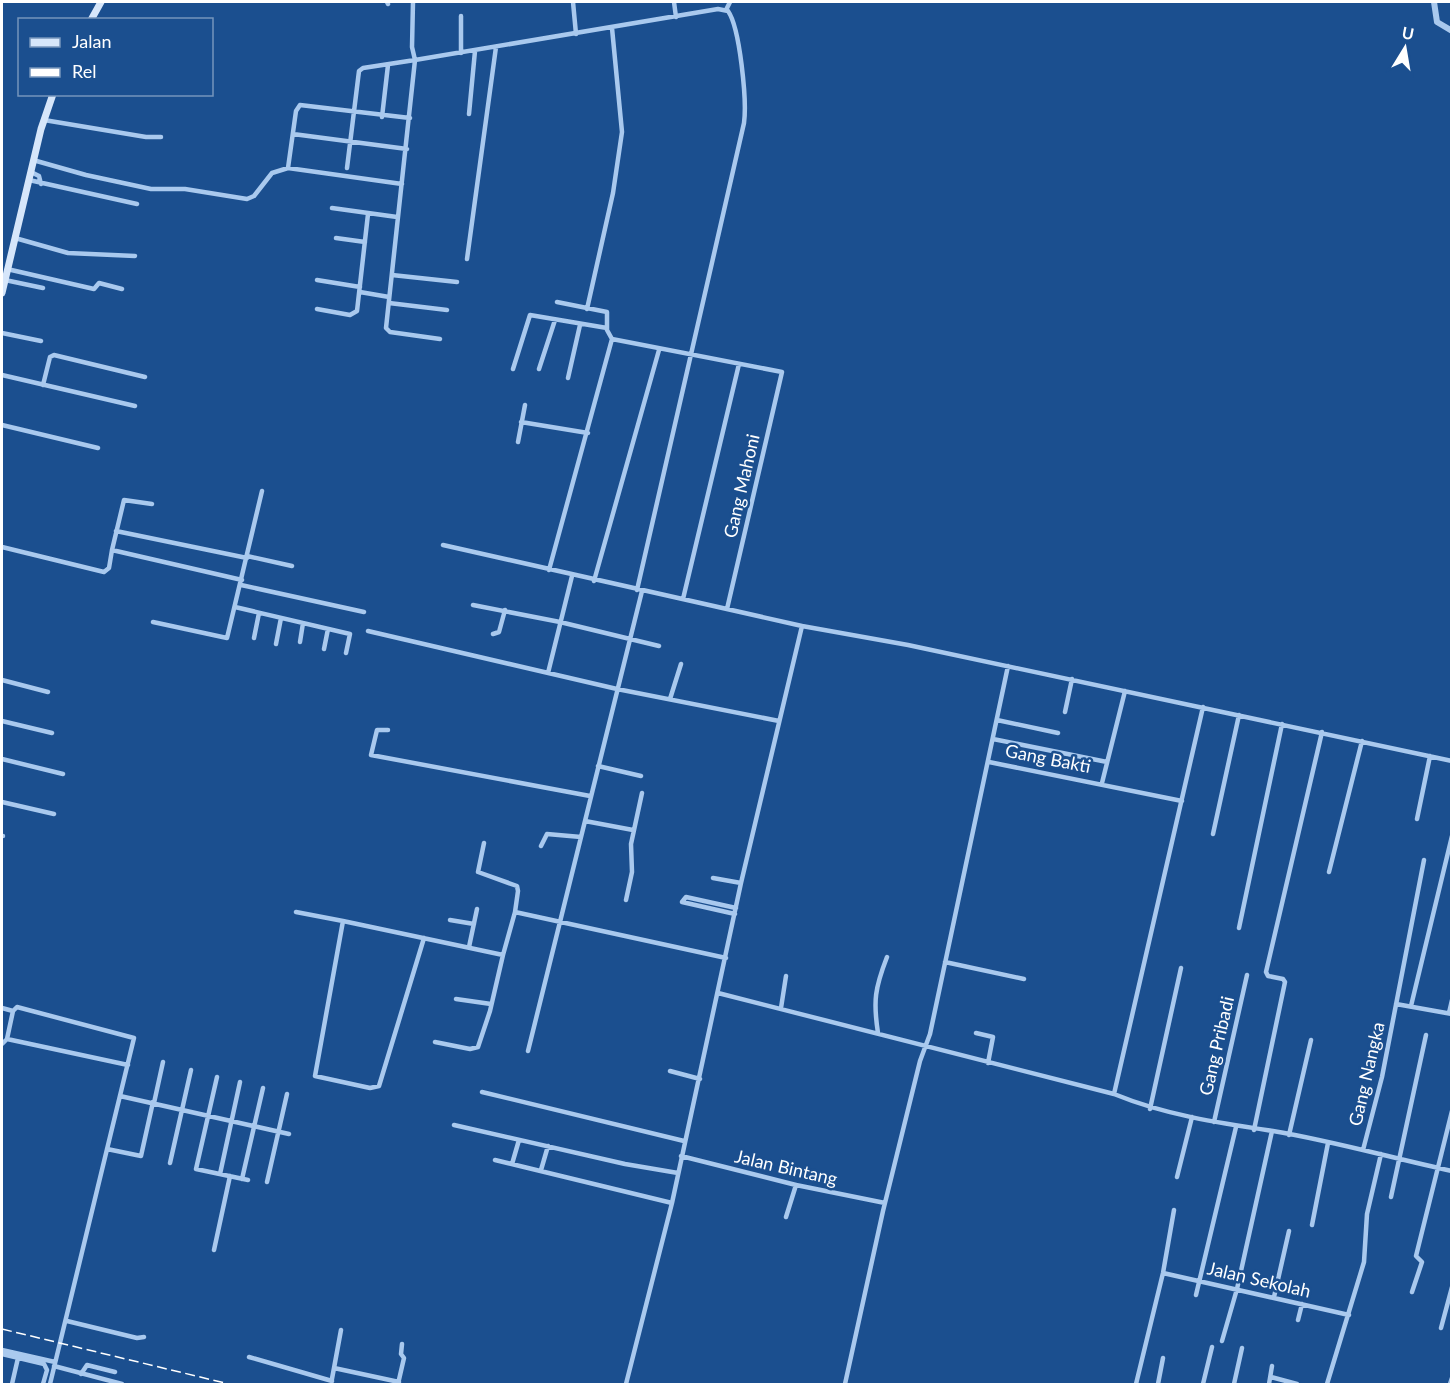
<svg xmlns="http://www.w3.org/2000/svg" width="1453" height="1386" font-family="Lato,sans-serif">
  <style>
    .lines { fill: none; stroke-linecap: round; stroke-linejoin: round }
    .minor { stroke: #a9c9ee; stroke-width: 4.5 }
    .tertiary { stroke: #a9c9ee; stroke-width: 6 }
    .secondary { stroke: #d6e6fa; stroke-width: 7 }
    .rail { stroke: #fff; stroke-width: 1.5; stroke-dasharray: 10 4.5; stroke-linecap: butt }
    .labels { text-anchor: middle; stroke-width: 5; stroke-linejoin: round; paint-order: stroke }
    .street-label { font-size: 18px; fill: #fff; stroke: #1b4f8f }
  </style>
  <rect width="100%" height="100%" fill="#1b4f8f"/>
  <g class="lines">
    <path class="minor" d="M387,2l1,2
      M573,2l3,32
      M674,2l2,15
      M726,10l4,-8
      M461,53v-37
      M469,114l6,-63
      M382,117l6,-52
      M44,120l102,17h15
      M293,134l114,15
      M33,160l53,15 65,14h34l62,10 7,-3 18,-23 16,-5 114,16
      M288,168l8,-57 4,-6 110,13
      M347,168l12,-97 4,-3 52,-8 -3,-13 1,-45
      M31,172l8,4 2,8
      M29,180l108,24
      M332,208l65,9
      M15,238l53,15 67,3
      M336,238l29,4
      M467,259l29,-212
      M7,269l87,20 5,-6 23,6
      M392,275l65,7
      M5,280l38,8
      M317,280l43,7
      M360,292l29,5
      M389,303l58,7
      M317,309l33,6 7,-4 11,-97
      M587,309l26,-116 9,-61 -10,-104
      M2,333l39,8
      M440,339l-50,-7 -4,-4 29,-268 303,-51 10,2c12,17 19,90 16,112l-107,467
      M612,339l170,33 -55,237
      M513,369l17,-54 77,13
      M539,369l16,-49
      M2,375l133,31
      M568,378l12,-53
      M43,385l7,-28 4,-2 91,22
      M521,422l67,11
      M2,425l96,23
      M518,442l7,-37
      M116,531l131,27
      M443,545l359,81 106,19 544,116
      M2,547l102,25 5,-4 3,-18 130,30
      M112,550l12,-50 28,4
      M247,556l45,10
      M549,570l63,-231 -5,-9v-18l-50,-10
      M594,581l65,-231
      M241,585l123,27
      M683,599l56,-235
      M473,605l87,17 99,24
      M235,607l115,27 -4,19
      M153,622l74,16 35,-147
      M368,631l249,58 162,32
      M493,634l6,-2 6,-22
      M254,638l5,-25
      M300,642l3,-19
      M276,644l5,-26
      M324,649l4,-20
      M548,673l24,-97
      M2,680l46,12
      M670,699l11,-35
      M1065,712l7,-33
      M997,720l61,13
      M2,721l50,12
      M388,730h-11l-6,25 219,41
      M993,739l114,23
      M2,759l61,15
      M989,762l193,39
      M598,766l43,10
      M1102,783l23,-92
      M2,802l52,12
      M1417,819l13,-63
      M585,821l48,9
      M1213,834l26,-119
      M2,836h1
      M484,843l-6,29 39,14 1,5 -3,21
      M541,846l6,-12 34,3
      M1329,872l33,-131
      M713,878l28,5
      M626,900l6,-28 -1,-28 11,-51
      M296,912l47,9
      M735,914l-53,-12 4,-5 50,11
      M450,920l24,4
      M1239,928l43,-204
      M424,938l-45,148 -9,2 -55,-12 28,-155 160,34 12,-43 211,46
      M469,947l8,-38
      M945,962l79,17
      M718,993l396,101c51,21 105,29 159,37 60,10 119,27 179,40
      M456,999l35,5
      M1396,1004l56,10
      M1411,1006l41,-170
      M2,1008l11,3
      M781,1008l5,-32
      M1449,1013l3,-13
      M878,1033c-5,-32 -3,-45 9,-76
      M976,1033l17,4 -5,26
      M7,1039l6,-28 4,-4 117,31 -84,346
      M435,1042l35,7 8,-2 12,-36 13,-56
      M2,1044l5,-5 121,26
      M528,1051l114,-460
      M670,1071l30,8
      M217,1077l-21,92 52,11
      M482,1092l202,49
      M1114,1094l89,-387
      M120,1096l169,38
      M154,1103l9,-41
      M1150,1109l31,-141
      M1214,1122l33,-147
      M454,1125l171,39 53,9
      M1254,1130l31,-148 -2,-3 -15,-3 -2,-4 56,-240
      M1289,1135l22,-95
      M107,1149l34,7 12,-54
      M1363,1150l19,-73 42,-217
      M681,1156l115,29 89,18
      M495,1160l177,43
      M170,1163l21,-93
      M512,1164l7,-24
      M541,1170l7,-24
      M220,1174l20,-92
      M1177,1177l15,-60
      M242,1179l21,-91
      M267,1182l20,-88
      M1391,1197l35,-162
      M786,1217l10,-32
      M1312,1225l16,-82
      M214,1250l16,-74
      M1163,1273l186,42
      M1412,1292l10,-30 -6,-6 36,-145
      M1196,1295l40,-168
      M1274,1297l15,-66
      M1298,1320l4,-16
      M67,1321l70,17 7,-1
      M1441,1328l11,-41
      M1222,1341l15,-52 35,-158
      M2,1350l53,12
      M2,1354l42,10 3,6 -4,14
      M249,1357l83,24
      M54,1366l68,18
      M334,1368l7,-38
      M81,1374l6,-9 28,7
      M1271,1377l26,7
      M12,1384l6,-26
      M331,1384l3,-16 65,14
      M398,1384l6,-26 -3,-4 1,-10
      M626,1384l46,-181 69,-320 61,-257
      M845,1384l38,-173 37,-150 10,-27 78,-368
      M1136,1384l27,-111 11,-63
      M1158,1384l5,-26
      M1203,1384l9,-37
      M1234,1384l8,-36
      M1269,1384l3,-18
      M1327,1384l37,-122 3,-48 14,-60
      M1450,1384l2,-6"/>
    <path class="tertiary" d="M1434,2l3,20 15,9"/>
    <path class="secondary" d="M91,20l10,-18
      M2,293l39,-164 12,-35"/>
    <path class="rail" d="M2,1329l227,55"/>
  </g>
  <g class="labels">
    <g class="street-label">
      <text transform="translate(742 486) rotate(-77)" y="6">Gang Mahoni</text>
      <text transform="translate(1048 759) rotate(11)" y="6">Gang Bakti</text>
      <text transform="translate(1217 1046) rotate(-77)" y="6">Gang Pribadi</text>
      <text transform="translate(1367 1074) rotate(-77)" y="6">Gang Nangka</text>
      <text transform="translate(786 1168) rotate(13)" y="6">Jalan Bintang</text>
      <text transform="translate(1259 1280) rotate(13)" y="6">Jalan Sekolah</text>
    </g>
  </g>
  <rect width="1453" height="1386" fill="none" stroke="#ffffff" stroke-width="6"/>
  <rect x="18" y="18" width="195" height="78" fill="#1b4f8f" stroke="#7695bc" stroke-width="1.5"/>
  <rect x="30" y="38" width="30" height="9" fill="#d6e6fa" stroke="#7695bc" stroke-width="1.5"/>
  <text x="72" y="48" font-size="18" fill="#ffffff">Jalan</text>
  <rect x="30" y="68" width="30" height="9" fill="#ffffff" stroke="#7695bc" stroke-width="1.5"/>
  <text x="72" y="78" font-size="18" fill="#ffffff">Rel</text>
  <g transform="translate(1405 48) rotate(11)" stroke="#1b4f8f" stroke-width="4.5" paint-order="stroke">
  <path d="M0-4.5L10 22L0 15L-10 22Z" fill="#ffffff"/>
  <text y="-9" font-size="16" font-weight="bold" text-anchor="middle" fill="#ffffff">U</text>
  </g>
</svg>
